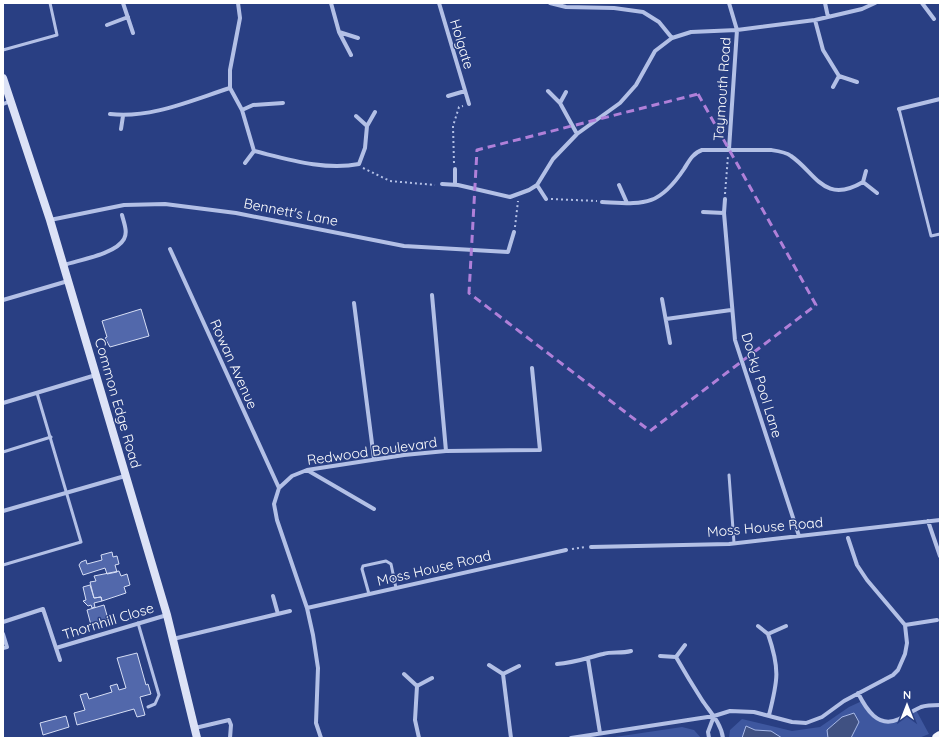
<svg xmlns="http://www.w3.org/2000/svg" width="943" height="741" font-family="Quicksand,sans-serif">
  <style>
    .green { fill: #3e579f }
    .water { fill: #405182; stroke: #a8b9e7 }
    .building { fill: #5268ab; stroke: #d6def5 }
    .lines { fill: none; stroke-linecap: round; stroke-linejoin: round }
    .path { stroke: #b3c0e6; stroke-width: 2; stroke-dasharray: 2 3; stroke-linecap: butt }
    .service { stroke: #b3c0e6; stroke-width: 3 }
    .minor { stroke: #b3c0e6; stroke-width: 4 }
    .secondary { stroke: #dce2f6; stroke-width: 8 }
    .primary { stroke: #f4f6fd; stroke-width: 10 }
    .marked { fill: none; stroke: #b080d9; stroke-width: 3; stroke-dasharray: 8 5; stroke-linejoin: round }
    .labels { text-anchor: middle; stroke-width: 3; stroke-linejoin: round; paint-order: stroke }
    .street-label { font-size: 14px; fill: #fff; stroke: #293f83 }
  </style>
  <rect width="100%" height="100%" fill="#293f83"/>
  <path class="green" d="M862,701l15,19 14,1 25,-11 13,24 -10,4h-190l1,-8 12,-11 50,12 28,-4 29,-20z
    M682,727l12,3 7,8h-93z"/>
  <path class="water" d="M854,713l5,9 -8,16h-23l-1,-8 15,-13z
    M746,726l9,4 16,1 11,7h-40z"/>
  <path class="building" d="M141,309l8,27 -39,11 -5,-9 2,-1 -5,-16z
    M112,552l1,5 4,-1 2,8 -4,1 2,7 -10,2 -2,-6 -22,7 -4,-10 2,-3 5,-2 1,4 15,-4 -1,-5z
    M119,571l2,5 6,-2 3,11 -6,2 2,6 -24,8 -1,-4 -7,1 -4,-16 6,-1 -2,-5z
    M90,585l4,13 7,-1 1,4 -8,2 1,4 -3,1 -1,-3 -3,1 -5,-5 3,-1 -3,-13z
    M104,605l4,14 -17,6 -4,-15z
    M137,653l9,32 2,-1 3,10 -11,3 5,18 -8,2 -3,-8 -57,16 -3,-12 11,-3 -5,-15 7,-2 2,6 23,-7 -2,-6 7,-2 2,6 7,-2 -9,-30z
    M66,716l3,11 -26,8 -3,-12z"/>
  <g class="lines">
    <path class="path" d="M454,163l-1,-37 6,-19 4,-1
      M363,168l27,13 45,4
      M725,194l3,-38
      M551,199l46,2
      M515,227l3,-26
      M572,549l14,-2"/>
    <path class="service" d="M3,50l54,-15 -7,-32
      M899,109l32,127 9,-2
      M3,452l48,-15
      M729,475l5,68
      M3,565l78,-23 -44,-149
      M369,594l-7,-25 1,-3 23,-5 5,3 5,24
      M138,623l21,72 -4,9 -7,3"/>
    <path class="minor" d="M123,3l10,30
      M238,3l2,15 -10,52v18l12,22 12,41c33,8 71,20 105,13l6,-16 2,-22 -11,-10
      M331,3l8,29 19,6
      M439,3l30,101
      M550,3l16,4 48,1 29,4 16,10 13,16
      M729,3l8,27 -8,119
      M825,3l3,14
      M922,3l12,16
      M815,20l8,30 16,26 -6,11
      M107,25l21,-8
      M339,32l12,23
      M839,76l18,6
      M548,91l12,12 17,31
      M448,96l17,-5
      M560,103l6,-11
      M3,104l8,-3
      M899,109l41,-10
      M242,110l11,-5 30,-2
      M110,114c40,5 82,-14 120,-26
      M367,126l8,-14
      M121,129l2,-13
      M245,163l9,-12
      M455,169v15
      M863,182l14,11
      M442,184l16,1 52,12 19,-7 8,-5 16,-26 24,-25 43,-31 16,-18 19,-34 17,-13 19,-6 46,-2 78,-10 47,-11 13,-6
      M537,185l9,14
      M619,185l8,18
      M725,199l-1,14 11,127 64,196
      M602,202c41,2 56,6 82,-33 5,-8 9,-16 18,-19h69c7,1 15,2 20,6 25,17 33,49 72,26l3,-11
      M703,212l21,1
      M50,220l74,-15 41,-1 71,9 168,33 104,6 6,-20
      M170,249l109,239
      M64,265c15,-5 52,-11 60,-26 4,-7 0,-16 -2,-24
      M432,295l14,156
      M662,299l8,44
      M3,300l65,-19
      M354,303l20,156
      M666,319l65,-9
      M3,403l93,-28
      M307,470l67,39
      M3,511l122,-35
      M928,521l12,35
      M591,547l138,-3 211,-24
      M273,596l5,18
      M307,608l259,-58
      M3,622l40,-13 17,51
      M905,625l32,-5
      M758,626l10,8
      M3,634l4,13 -4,1
      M173,639l117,-28
      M685,645l-9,12c8,14 17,29 26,43 8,12 19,23 21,38
      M56,648l111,-33
      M660,656l16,1
      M588,659l12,74
      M557,664c17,-1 30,-6 46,-10 9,-3 18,0 28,-3
      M489,665l14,9
      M404,674l13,12 -2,34 4,18
      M417,686l15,-8
      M858,693c8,16 20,36 41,26 7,-4 15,-9 22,-12 6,-2 13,-2 19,-2
      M769,715c9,-35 11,-46 -1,-81l18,-8
      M195,728l34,-8 2,5 -1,13
      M321,738l-5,-15 2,-55 -5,-33 -6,-27 -30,-88 -3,-16 5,-16 13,-12 15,-6 97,-15 42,-4 94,-1 -8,-82
      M511,738l-8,-64 16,-8
      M571,738l143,-22 16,-5 24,1 38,10 14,1 16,-6 22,-16 49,-26 5,-5 7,-16 2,-11 -2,-18 -38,-45 -10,-15 -9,-27
      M709,738l-1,-6 6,-16"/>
    <path class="secondary" d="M3,78l47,142 117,395 30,123"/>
    <path class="primary" d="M937,738l3,-2"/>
  </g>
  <path class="marked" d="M698,94l118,211 -166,126 -181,-138 8,-143z"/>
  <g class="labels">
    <g class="street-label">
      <text transform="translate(462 44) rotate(73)" y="5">Holgate</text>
      <text transform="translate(722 89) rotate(-86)" y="5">Taymouth Road</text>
      <text transform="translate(291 212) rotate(11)" y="5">Bennett's Lane</text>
      <text transform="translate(234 364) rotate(66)" y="5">Rowan Avenue</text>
      <text transform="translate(762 385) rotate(73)" y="5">Docky Pool Lane</text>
      <text transform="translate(118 403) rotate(74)" y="5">Common Edge Road</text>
      <text transform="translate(372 451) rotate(-8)" y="5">Redwood Boulevard</text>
      <text transform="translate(765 527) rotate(-5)" y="5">Moss House Road</text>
      <text transform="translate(434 568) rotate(-13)" y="5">Moss House Road</text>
      <text transform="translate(108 621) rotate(-17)" y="5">Thornhill Close</text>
    </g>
  </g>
  <rect width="943" height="741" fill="none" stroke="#ffffff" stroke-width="8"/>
  <g transform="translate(907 705)" stroke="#293f83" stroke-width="3" paint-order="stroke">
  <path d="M0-3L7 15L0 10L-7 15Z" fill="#ffffff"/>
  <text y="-6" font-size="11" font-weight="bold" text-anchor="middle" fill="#ffffff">N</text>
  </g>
</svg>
